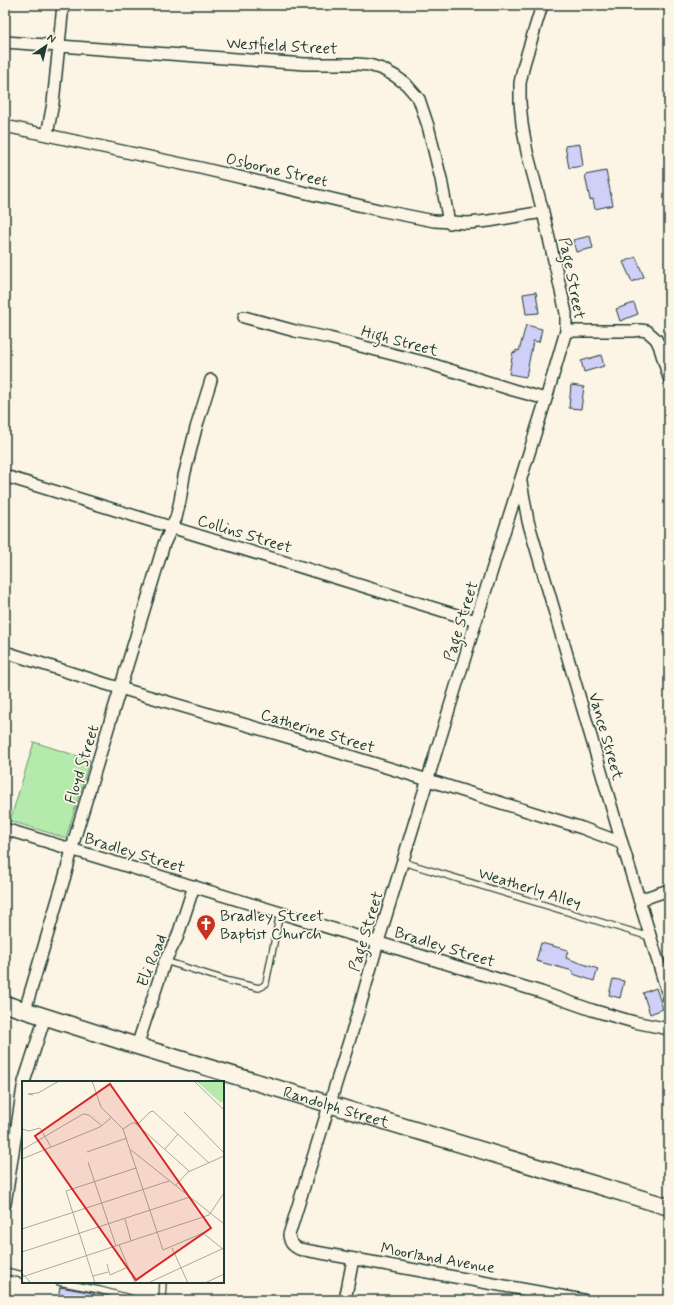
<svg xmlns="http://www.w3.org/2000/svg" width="674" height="1305" font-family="Mynerve,sans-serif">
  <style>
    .green { fill: #b4eaac; stroke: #6a9470 }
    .building { fill: #d0cff8; stroke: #1f3d34 }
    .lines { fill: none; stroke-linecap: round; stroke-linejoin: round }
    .lane-casing { stroke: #1f3d34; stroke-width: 8 }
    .street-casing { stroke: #1f3d34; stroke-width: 14 }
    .secondary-casing { stroke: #1f3d34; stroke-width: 19 }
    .lane { stroke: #fcf5e5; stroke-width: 5.5 }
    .street { stroke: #fcf5e5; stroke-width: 11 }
    .secondary { stroke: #fcf5e5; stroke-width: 16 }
    .labels { text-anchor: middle; stroke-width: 3.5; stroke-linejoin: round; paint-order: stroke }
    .street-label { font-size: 16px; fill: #1f3d34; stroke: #fcf5e5 }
    .poi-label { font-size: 16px; fill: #1f3d34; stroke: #fcf5e5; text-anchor: start }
    .inset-road { fill: none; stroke: #a4ab9e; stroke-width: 1 }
    .view { fill: #d62828; fill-opacity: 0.15; stroke: #d62828; stroke-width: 2 }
    .inset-edge { fill: none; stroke: #1f3d34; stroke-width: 2 }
  </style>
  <rect width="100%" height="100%" fill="#fcf5e5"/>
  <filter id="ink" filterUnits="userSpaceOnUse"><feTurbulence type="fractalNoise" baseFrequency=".025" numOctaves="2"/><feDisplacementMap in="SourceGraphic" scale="8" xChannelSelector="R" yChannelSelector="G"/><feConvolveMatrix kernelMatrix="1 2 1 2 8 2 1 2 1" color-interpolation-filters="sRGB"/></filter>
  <g filter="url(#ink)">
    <path class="green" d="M34,742l56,18 -24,78 -56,-17z"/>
    <path class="building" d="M580,144l3,22 -14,2 -4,-22z
      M606,171l7,34 -18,4 -2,-10 -3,1 -5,-25z
      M590,236l3,12 -17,4 -3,-12z
      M636,257l8,20 -12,5 -9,-20z
      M536,292l3,21 -13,1 -3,-20z
      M634,303l4,11 -18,7 -4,-12z
      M526,325l16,4 -3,13 -6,-1 -7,36 -17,-3 4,-22 3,1v-3l3,1z
      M601,355l3,11 -20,6 -3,-11z
      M571,385l13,2 -3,22 -12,-1z
      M541,943l27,7 -2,8 32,11 -4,12 -21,-7v-3l-37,-10z
      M613,979l11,2 -4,17 -11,-3z
      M656,988l7,21 -13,5 -7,-21z
      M60,1287l34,6 -1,7h-35z"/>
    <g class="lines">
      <g class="lane-casing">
        <path id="lane" d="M403,862l247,75
          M165,961l64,20 30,7 4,-2 3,-3 14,-70
          M5,1271l18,4
          M59,1282l41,8 37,10
          M162,1300l1,-18"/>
      </g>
      <g class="street-casing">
        <path id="street" d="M542,5l-18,59 -4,19v19l2,22 5,28 16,60 23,101v18l-20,68 -70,222 -98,321 -18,64 -71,229c1,8 3,10 10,14l284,51
          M5,42l300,22h52l12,1 13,4 13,7 11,8 13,15 9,27 13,53 8,44
          M5,126l191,41 183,43 55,11 34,2 21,-2 54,-9
          M47,135l6,-32 10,-98
          M244,317l51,14 34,7 102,26 82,26 33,9
          M566,331h67l7,-1 7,1 9,8 3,6 10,8
          M659,345l10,33
          M5,476l471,145
          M521,482l7,39 94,322 47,155
          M5,652l101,32 185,54 137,42 154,48 40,15
          M5,829l453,138 83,25 51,18 42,12 35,7
          M639,900l30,-10
          M25,1010l42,-141 8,-32 89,-293 12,-26 4,-17 4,-25 12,-48 15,-48
          M137,1046l28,-85 12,-23 17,-52
          M24,1082l21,-65
          M5,1204l18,-117
          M345,1300l8,-41"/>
      </g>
      <g class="secondary-casing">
        <g id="secondary">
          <path id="s1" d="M5,1004l132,42 532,161"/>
        </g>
      </g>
      <use href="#lane" class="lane"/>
      <use href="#street" class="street"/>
      <use href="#secondary" class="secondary"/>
    </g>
  </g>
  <defs>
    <g id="church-pin" transform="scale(1)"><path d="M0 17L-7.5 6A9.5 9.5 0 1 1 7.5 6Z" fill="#c8321e" stroke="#fcf5e5"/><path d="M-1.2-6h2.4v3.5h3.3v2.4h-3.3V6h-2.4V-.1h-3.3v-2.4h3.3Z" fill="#fff"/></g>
  </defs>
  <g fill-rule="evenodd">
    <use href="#church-pin" x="206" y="924"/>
  </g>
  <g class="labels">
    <g class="street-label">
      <text transform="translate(282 45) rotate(3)" y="6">Westfield Street</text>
      <text transform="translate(277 169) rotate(13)" y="6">Osborne Street</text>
      <text transform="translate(573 278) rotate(79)" y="6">Page Street</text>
      <text transform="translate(400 340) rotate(15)" y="6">High Street</text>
      <text transform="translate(245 533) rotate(17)" y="6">Collins Street</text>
      <text transform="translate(460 621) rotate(-73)" y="6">Page Street</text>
      <text transform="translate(318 730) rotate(17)" y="6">Catherine Street</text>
      <text transform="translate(607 736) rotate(74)" y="6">Vance Street</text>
      <text transform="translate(81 764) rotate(-73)" y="6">Floyd Street</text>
      <text transform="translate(135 852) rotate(17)" y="6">Bradley Street</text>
      <text transform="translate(530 887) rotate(17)" y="6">Weatherly Alley</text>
      <text transform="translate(365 931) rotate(-73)" y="6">Page Street</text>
      <text transform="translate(445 946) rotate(17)" y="6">Bradley Street</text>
      <text transform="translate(151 960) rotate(-68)" y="6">Eli Road</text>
      <text dy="6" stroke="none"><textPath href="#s1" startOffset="347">Randolph Street</textPath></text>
      <text transform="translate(438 1257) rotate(10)" y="6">Moorland Avenue</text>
    </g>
    <g class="poi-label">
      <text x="220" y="921">Bradley Street<tspan x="220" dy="18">Baptist Church</tspan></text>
    </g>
  </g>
  <g transform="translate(22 1081)">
    <rect width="202" height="202" fill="#fcf5e5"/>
    <path d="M202,0v19l-3,3 -24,-21z" fill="#b4eaac"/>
    <path class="inset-road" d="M70,0l9,26 22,22 40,121 40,-17 21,17M172,0l30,29M11,14l-5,-1 10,-1 21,-12M162,31l40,41M113,42l54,48M0,48l7,2 11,-3 11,19M101,48l9,-6h7l11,-11 3,-1 56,52M143,68l13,-15M0,69l61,-36 6,1 13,11M109,69l93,74M65,71l40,-14M0,78l78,-32 12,-10M66,81l28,84M153,105l13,-14 36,-16M103,138l6,22M0,148l147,-48M97,164l16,38M150,167l16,35M0,171l168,-55M85,183l3,11 18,-8M0,192l9,10M71,195l15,-4M0,196l187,-62 15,-22M73,202l-29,-92 70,-23M126,202l76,-35M183,202l19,-9"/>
    <path class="view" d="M88,3l101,144 -75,52 -101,-144z"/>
    <rect width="202" height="202" class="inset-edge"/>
  </g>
  <rect width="674" height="1305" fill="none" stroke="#fcf5e5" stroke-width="20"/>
  <rect x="10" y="10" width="654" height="1285" fill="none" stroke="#1f3d34" stroke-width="1.5" filter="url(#ink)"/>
  <g transform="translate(46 46) rotate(35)" stroke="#fcf5e5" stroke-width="3" paint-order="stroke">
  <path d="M0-3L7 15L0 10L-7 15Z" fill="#1f3d34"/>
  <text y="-6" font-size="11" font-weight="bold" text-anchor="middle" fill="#1f3d34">N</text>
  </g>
</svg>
